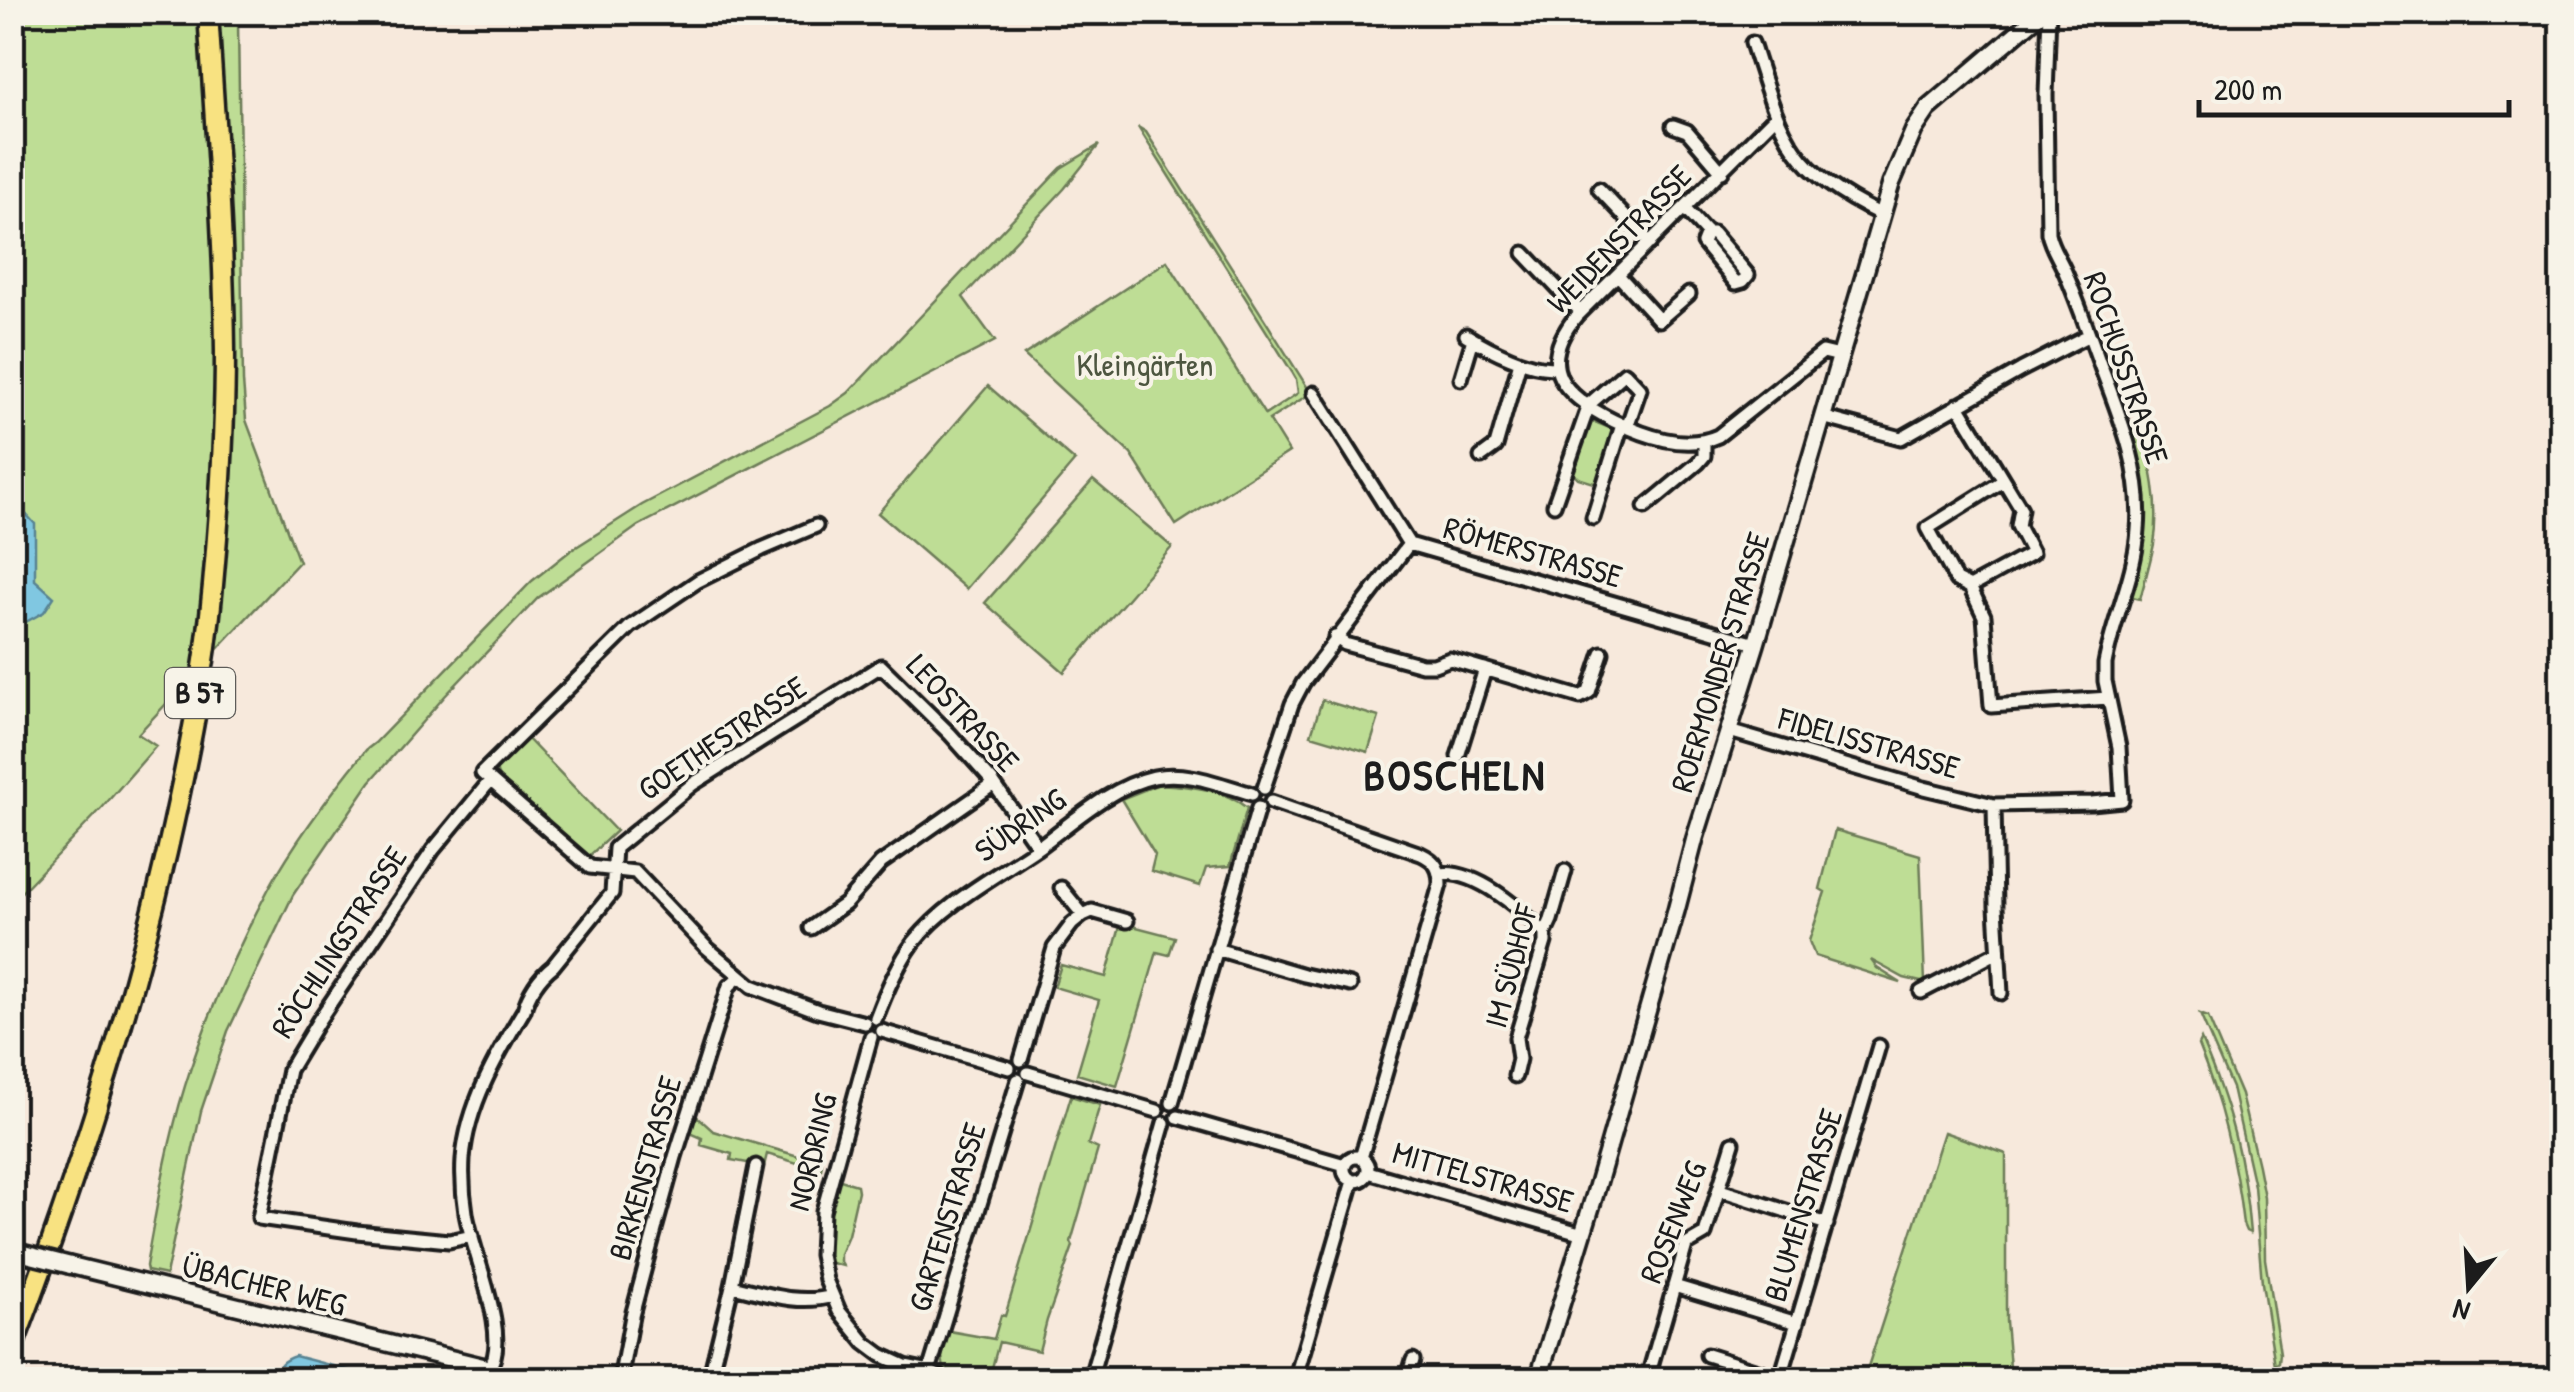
<svg xmlns="http://www.w3.org/2000/svg" width="2574" height="1392" font-family="'Patrick Hand',sans-serif">
  <style>
    .green { fill: #bedd95; stroke: #6d7c58; stroke-width: 2.5 }
    .water { fill: #80c7e1; stroke: #588392; stroke-width: 2.5 }
    .lines { fill: none; stroke-linecap: round; stroke-linejoin: round }
    .street-casing { stroke: #1c1c1c; stroke-width: 19 }
    .secondary-casing { stroke: #1c1c1c; stroke-width: 22 }
    .primary-casing { stroke: #1c1c1c; stroke-width: 25 }
    .street { stroke: #f7f3e8; stroke-width: 11 }
    .secondary { stroke: #f7f3e8; stroke-width: 15 }
    .primary { stroke: #f8e281; stroke-width: 18 }
    .secondary-bridge-casing { stroke: #1c1c1c; stroke-width: 22; stroke-linecap: butt }
    .secondary-bridge { stroke: #f7f3e8; stroke-width: 15 }
    .labels { text-anchor: middle; stroke-width: 8; stroke-linejoin: round; paint-order: stroke }
    .shield { fill: #f7f3e8; stroke: #5e5c59; stroke-width: 2.5 }
    .shield-label { font-size: 30px; font-weight: bold; fill: #1c1c1c }
    .street-label { font-size: 32px; fill: #1c1c1c; stroke: #f7f3e8 }
    .park-label { font-size: 32px; fill: #4d5640; stroke: #f7f3e8 }
    .district-label { font-size: 42px; font-weight: bold; letter-spacing: 2.5px; fill: #1c1c1c; stroke: #f7f3e8 }
  </style>
  <rect width="100%" height="100%" fill="#f7e9dc"/>
  <filter id="ink" filterUnits="userSpaceOnUse"><feTurbulence type="fractalNoise" baseFrequency=".01" numOctaves="2"/><feDisplacementMap in="SourceGraphic" scale="20" xChannelSelector="R" yChannelSelector="G"/><feConvolveMatrix kernelMatrix="1 2 1 2 8 2 1 2 1" color-interpolation-filters="sRGB"/></filter>
  <g filter="url(#ink)">
    <path class="green" d="M13,13h236l-11,9 5,359 3,39 53,142 -161,172 18,12 -54,62 -89,93z
      M1138,127l8,5 165,261 -42,27 20,32 -113,73 -45,-71 -107,-99 143,-94 98,154 33,-22 -2,-14 -4,-7z
      M1099,145l-35,44 -101,108 32,44 -357,185 -100,72 -93,98 -75,86 -77,113 -65,136 -27,80 -35,164 -19,-4 -1,-5c11,-61 21,-122 39,-180 21,-68 51,-136 84,-198 27,-49 62,-95 97,-138l9,-7 157,-162 38,-30 72,-46 188,-99 18,-13 213,-225z
      M988,386l87,75 -109,128 -88,-76z
      M1587,419l28,11 -15,52 -3,2 -19,-6 -6,-6z
      M2140,425c11,39 21,79 14,119 -4,19 -9,37 -14,55l-11,-3 14,-51 1,-22 -3,-46 -10,-45z
      M1093,480l79,67 -108,125 -79,-69z
      M1322,700l57,17 -11,35 -57,-17z
      M525,736l91,95 -29,27 -42,-36 2,-4 -8,-7 -3,2c-15,-13 -37,-25 -40,-45z
      M1159,784c29,2 64,4 88,24l-17,58 -24,2 -6,18 -49,-15 4,-16 -34,-56z
      M1835,830l85,25 5,128 -21,-5 -33,-18 6,8 24,15 -86,-27 -6,-15 16,-49 -5,-3z
      M1121,923l54,14 -6,18 -12,-3 -40,134 -40,-12 22,-74 -45,-13 7,-22 45,12z
      M2200,1014l8,3 33,78 17,71 6,31 1,62 15,94 -1,9 -4,3 -13,-82 -8,-97 -22,-98z
      M2201,1039c29,68 43,119 49,194l-4,-2 -3,-7c-7,-61 -21,-121 -45,-179z
      M1071,1096l29,9 -12,39 10,5 -27,93 2,4 -26,74 -8,31 -40,-9 -10,37 -40,-7 -5,-3 -2,-12 7,-26 45,8 7,-24 4,1z
      M693,1113l20,18 109,32 -1,7 -54,-16 -3,12 -33,-6 1,-6 -31,-9 1,-7 -14,-6z
      M1944,1132l62,22v167l5,58h-147z
      M837,1179l20,6 1,6 -10,44 -8,19v7l3,5 -15,-4c-4,-28 2,-57 9,-83z"/>
    <path class="water" d="M13,508l10,3 12,13v56l19,17 -10,15 -31,17z
      M295,1356l84,22 1,1h-105c2,-13 7,-19 20,-23z"/>
    <g class="lines">
      <g class="street-casing">
        <path id="street" d="M1752,43c30,94 36,126 130,172
          M1776,116l-199,199c-43,52 -13,81 37,106 31,15 71,30 104,15l105,-84 17,4
          M1673,126l14,5 35,41
          M1599,189l51,54
          M1685,209l22,24 -4,10 33,40 7,-2 5,-6 -35,-42h-6
          M1524,253l56,59
          M1618,275l41,45 30,-26
          M1466,335c21,13 66,37 91,32
          M1461,379l12,-40
          M1314,393l95,151 347,100
          M1958,405l63,104 -3,17 14,27 -62,34
          M1586,407l39,-34 15,16 -13,38
          M1822,417l79,21 120,-68 68,-35
          M1481,457l15,-11 24,-84
          M2003,481l-75,47 28,52 14,7 14,29 7,90 117,-8
          M1554,505l34,-97
          M1645,507l53,-44 6,-7v-14
          M1593,518l29,-93
          M816,526l-54,23 -64,32 -68,46 -148,146 108,94 45,5 71,75 46,39 66,25 47,12
          M1335,637l10,7 77,21h12l16,-6 130,38 9,-5 13,-39
          M1729,731l195,57 70,17 98,-2 30,-3 -3,-53 -14,-66v-17c8,-45 30,-88 33,-134 5,-57 -17,-111 -37,-163 -11,-31 -22,-62 -35,-93 -6,-15 -15,-26 -18,-41l-2,-138 3,-83
          M1458,756l27,-87
          M1264,788l28,-84 11,-21 106,-139
          M1271,802l150,52c15,7 19,15 19,31l-79,273
          M1994,805l2,102 5,86
          M1440,874c36,-5 80,35 105,59
          M1083,915l9,-4 35,10
          M811,928l34,-24 36,-41 113,-79
          M1216,949l88,26 46,10
          M1921,992l77,-40
          M876,1018c10,-27 21,-53 38,-76 32,-40 81,-65 122,-93 36,-26 73,-62 118,-72 32,-7 67,8 98,17
          M882,1031l127,37
          M871,1037l-48,174 -2,44 5,25 13,31 26,32 16,12 24,11 24,5 17,9
          M1021,1060l33,-112 18,-24 11,-9 -22,-27
          M1028,1073l129,38
          M1515,1076l4,-17 -3,-21 29,-96v-9l6,-13 14,-49
          M1172,1103l86,-295
          M1178,1117l167,48
          M1344 1169a12 12 0 1 1 24 0a12 12 0 1 1-24 0Z
          M1368,1172l215,62
          M1720,1190l107,34
          M472,1236l-23,5 -92,-9 -98,-14 30,-148 30,-50 114,-170 57,-69
          M732,1286c32,7 67,20 100,10
          M1674,1286l123,37
          M1707,1355l73,23
          M489,1368c23,-31 -18,-118 -23,-155 -3,-18 -4,-37 -3,-54 4,-53 34,-104 61,-149 4,-16 15,-33 29,-44l59,-73 3,-45 78,-64 188,-118 69,68 42,47 46,66
          M929,1371l89,-291
          M620,1380l12,-64 19,-72 24,-87 54,-171 10,-9
          M709,1380l23,-94 24,-120
          M1090,1380l74,-257
          M1295,1380l58,-199
          M1407,1380l6,-20
          M1647,1380l39,-135 19,-11 28,-91
          M1780,1380l99,-334"/>
      </g>
      <g class="secondary-casing">
        <path id="secondary" d="M69,1265l420,103 9,12
          M1538,1380l57,-186 81,-283 19,-73 61,-194 135,-460 23,-54 14,-21 114,-97"/>
      </g>
      <g class="primary-casing">
        <path id="primary" d="M12,1349c63,-165 115,-325 155,-497 20,-88 38,-177 46,-267 7,-77 12,-156 12,-234 -1,-112 -10,-226 -17,-339"/>
      </g>
      <use href="#street" class="street"/>
      <use href="#secondary" class="secondary"/>
      <use href="#primary" class="primary"/>
      <g class="secondary-bridge-casing">
        <path id="secondary-bridge" d="M21,1253l48,12"/>
      </g>
      <use href="#secondary-bridge" class="secondary-bridge"/>
    </g>
  </g>
  <g class="labels">
    <rect class="shield" x="165" y="668" width="70" height="50" rx="8"/>
    <g class="shield-label">
      <text x="200" y="703">B 57</text>
    </g>
    <g class="street-label">
      <text transform="translate(1619 239) rotate(-46)" y="11">WEIDENSTRASSE</text>
      <text transform="translate(2126 368) rotate(71)" y="11">ROCHUSSTRASSE</text>
      <text transform="translate(1533 552) rotate(16)" y="11">RÖMERSTRASSE</text>
      <text transform="translate(1720 662) rotate(-73)" y="11">ROERMONDER STRASSE</text>
      <text transform="translate(963 713) rotate(47)" y="11">LEOSTRASSE</text>
      <text transform="translate(722 738) rotate(-34)" y="11">GOETHESTRASSE</text>
      <text transform="translate(1869 743) rotate(16)" y="11">FIDELISSTRASSE</text>
      <text transform="translate(1020 825) rotate(-35)" y="11">SÜDRING</text>
      <text transform="translate(339 942) rotate(-57)" y="11">RÖCHLINGSTRASSE</text>
      <text transform="translate(1511 966) rotate(-75)" y="11">IM SÜDHOF</text>
      <text transform="translate(812 1152) rotate(-76)" y="11">NORDRING</text>
      <text transform="translate(645 1168) rotate(-74)" y="11">BIRKENSTRASSE</text>
      <text transform="translate(1483 1177) rotate(16)" y="11">MITTELSTRASSE</text>
      <text transform="translate(1803 1205) rotate(-73)" y="11">BLUMENSTRASSE</text>
      <text transform="translate(947 1217) rotate(-73)" y="11">GARTENSTRASSE</text>
      <text transform="translate(1673 1222) rotate(-68)" y="11">ROSENWEG</text>
      <text transform="translate(264 1285) rotate(14)" y="11">ÜBACHER WEG</text>
    </g>
    <g class="park-label">
      <text x="1145" y="376">Kleingärten</text>
    </g>
    <g class="district-label">
      <text x="1455" y="790">BOSCHELN</text>
    </g>
  </g>
  <rect width="2574" height="1392" fill="none" stroke="#f7f3e8" stroke-width="50"/>
  <rect x="25" y="25" width="2524" height="1342" fill="none" stroke="#1c1c1c" stroke-width="4" filter="url(#ink)"/>
  <g transform="translate(2469 1287) rotate(198)" stroke="#f7f3e8" stroke-width="8" paint-order="stroke">
  <path d="M0-8L18 38L0 25L-18 38Z" fill="#1c1c1c"/>
  <text y="-15" font-size="28" font-weight="bold" text-anchor="middle" fill="#1c1c1c">N</text>
  </g>
  <path d="M2199 100v15h310v-15" fill="none" stroke="#1c1c1c" stroke-width="5"/>
  <text x="2214" y="100" font-size="30" fill="#1c1c1c" stroke="#f7f3e8" stroke-width="8" paint-order="stroke">200 m</text>
</svg>
